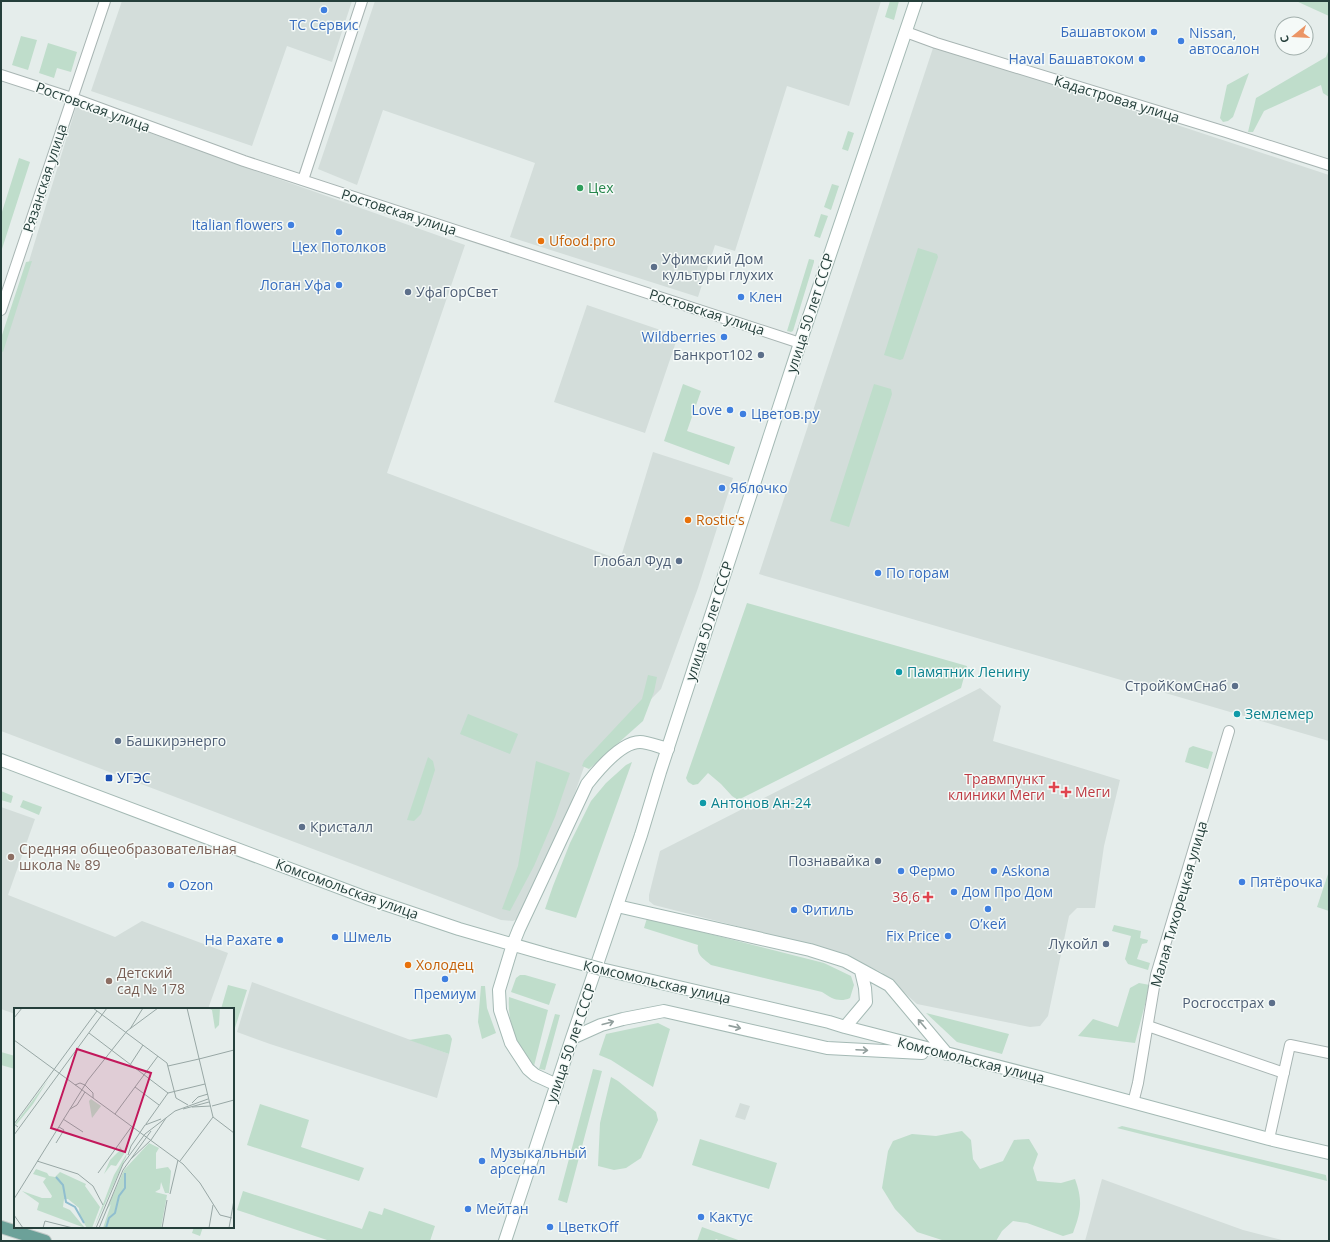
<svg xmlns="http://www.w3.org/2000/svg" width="1330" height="1242" font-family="'Open Sans',sans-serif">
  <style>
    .built { fill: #d3ddda }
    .green { fill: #bfddcb }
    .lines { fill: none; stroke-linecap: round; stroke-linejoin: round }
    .street-casing { stroke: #a8b5b3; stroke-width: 12 }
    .secondary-casing { stroke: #a4b9b4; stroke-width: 14 }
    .primary-casing { stroke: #c2c9c8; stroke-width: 14 }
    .street { stroke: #fff; stroke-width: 10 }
    .secondary { stroke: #fff; stroke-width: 12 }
    .primary { stroke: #6ca199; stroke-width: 12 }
    .secondary-bridge-casing { stroke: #a4b9b4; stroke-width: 14; stroke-linecap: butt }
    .secondary-bridge { stroke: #fff; stroke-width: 12 }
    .oneway { stroke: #929f9d }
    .shop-dot { fill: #3f7fe0; stroke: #f5faf8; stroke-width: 1.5 }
    .leisure-dot { fill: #2e9e5b; stroke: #f5faf8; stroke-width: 1.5 }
    .food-dot { fill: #e8710a; stroke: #f5faf8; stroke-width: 1.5 }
    .service-dot { fill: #5c6f8a; stroke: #f5faf8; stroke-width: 1.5 }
    .culture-dot { fill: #0f9aa8; stroke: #f5faf8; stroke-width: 1.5 }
    .transit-dot { fill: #1a4fb4; stroke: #f5faf8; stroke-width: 1.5 }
    .health-dot { fill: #e0444e; stroke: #f5faf8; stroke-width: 1.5 }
    .education-dot { fill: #8d6e63; stroke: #f5faf8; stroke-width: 1.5 }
    .labels { text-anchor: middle; stroke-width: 3; stroke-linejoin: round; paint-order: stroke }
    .shop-label { font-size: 14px; fill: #366cbe; stroke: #f5faf8; text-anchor: start }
    .street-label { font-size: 14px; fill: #253f3b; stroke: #f5faf8 }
    .leisure-label { font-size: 14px; fill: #27864d; stroke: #f5faf8; text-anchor: start }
    .food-label { font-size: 14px; fill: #c56008; stroke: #f5faf8; text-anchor: start }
    .service-label { font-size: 14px; fill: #4e5e75; stroke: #f5faf8; text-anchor: end }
    .culture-label { font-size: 14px; fill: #0d838f; stroke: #f5faf8; text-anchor: start }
    .transit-label { font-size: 14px; fill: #164399; stroke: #f5faf8; text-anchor: start }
    .health-label { font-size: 14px; fill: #be3a42; stroke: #f5faf8; text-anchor: end }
    .education-label { font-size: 14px; fill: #785e54; stroke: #f5faf8; text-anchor: start }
    .inset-river { fill: none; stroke: #90becf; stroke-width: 2 }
    .inset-road { fill: none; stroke: #98a7a5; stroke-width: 1 }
    .view { fill: #c2185b; fill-opacity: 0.15; stroke: #c2185b; stroke-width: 2 }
    .inset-edge { fill: none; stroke: #253f3b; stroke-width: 2 }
  </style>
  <rect width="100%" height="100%" fill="#e5edeb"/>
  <path class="built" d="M122,1h230l-20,61 -45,-16 -35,100 -161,-55z
    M375,1h506l-32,105 -62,-20 -52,165 -20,-6 -17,52 -188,-60 25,-74 -152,-53 -26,75 -39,-16z
    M934,45l395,130v566l-570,-167z
    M76,107l389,138 -78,228 233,87 33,-108 80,26 -35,110 -37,101 -77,78 -20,57 -43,93 -8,4 -12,-1 -500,-189v-378z
    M587,305l91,31 -33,97 -91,-31z
    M980,688l21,18 -8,35 127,39 -16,66 -9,62h-18l-8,8 -21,100 -8,10 -10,1 -113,-23 -36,-32 -34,-15 -36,-12 -157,-40 -5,-4v-6l11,-44z
    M1,807l34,12 -27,76 107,42 27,-16 86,32 -20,56h-193v5l-14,-5z
    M252,982l197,72 -12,44 -167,-54 -33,-12z
    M740,1103l10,3 -5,14 -10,-3z
    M1102,1179l141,51 43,11h-201z"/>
  <path class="green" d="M890,1h9l-5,19 -9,-3z
    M1296,1h33v15z
    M21,36l16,4 -9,30 -16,-5z
    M48,43l29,9 -6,20 -14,-4 -3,10 -15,-5z
    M1329,49v48l-6,-4 -2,-8 -57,26 -11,21h-5l8,-34 70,-41z
    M1249,73l-16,44 -5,4 -5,1 -3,-4 7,-33z
    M848,131l6,2 -6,18 -6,-2z
    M19,158l11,4 -29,90v-37z
    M832,184l7,2 -8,24 -7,-3z
    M821,214l7,2 -8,22 -6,-2z
    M918,248l19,6 1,3 -35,102 -3,1 -16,-5z
    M809,259l5,1v2l-21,69 -2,1 -4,-1z
    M32,261l-29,91 -2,-1v-13l25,-76z
    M683,384l18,7 -14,40 48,16 -6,18 -65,-24z
    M874,384l17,5 1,5 -43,133 -19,-6z
    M747,603l220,63 -6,22 -223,112 -6,-4 -11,-12 -13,-11 -10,11 -5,1 -5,-3 -2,-4z
    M648,675l9,2 -3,15 -11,29 -54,48 -7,-3 2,-5 58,-62z
    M468,714l50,20 -8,20 -50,-20z
    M1193,746l20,6 -5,17 -23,-7 4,-14z
    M428,757l5,4 2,9 -14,44 -7,7 -7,-1z
    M536,761l34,12 -15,44 -21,49 -24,45 -8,-2 16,-43z
    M632,762l-56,156 -31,-9 8,-23 17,-43 21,-42 15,-18 20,-18z
    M1,791l12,5 -2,7 -10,-3z
    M23,800l19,7 -3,8 -19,-8z
    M1329,871v40l-12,-4z
    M647,918l177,45 27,13 3,9 -4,13c-11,5 -19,0 -28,-6l-111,-27c-7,-6 -15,-10 -13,-20l-54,-17z
    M1114,925l27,6 -1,7 8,2 -1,3 -5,1 -5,15 13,4 -2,7 -20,-6 -3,-5 6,-23 -19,-5z
    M520,975h5l31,9 -7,21 -38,-13 5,-14z
    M1139,983l11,2 -15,58 -57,-7 15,-17 25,8 12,-39z
    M228,985l19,5 -13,41 -1,-22h-12z
    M481,986h4l2,22 9,25 -14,6 -4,-17z
    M509,997l39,13 -14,56c-17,-20 -27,-43 -25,-69z
    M926,1013l83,21 -7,20 -45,-12z
    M555,1014l5,1 -15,55 -6,-1z
    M658,1023l12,6 -17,58 -42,-27 -12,-5 7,-21z
    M447,1034l3,1 2,4 -3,15 -40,-14z
    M1,1052l14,4v13l-14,-4z
    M593,1069l9,2 -35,132 -9,-3z
    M611,1077l7,4 38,31 2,8 -17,38 -15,10 -12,2 -16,-4 2,-43z
    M260,1104l49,16 -8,27 63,21 -5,13 -112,-36z
    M1122,1126l204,49 1,6 -210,-53z
    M962,1131l9,9 2,19 7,10 23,-8 11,-21 15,-1 9,15 -5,14 4,13 24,2 14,-4c8,22 6,33 -2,54l-10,3 -36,-13 -14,-2 -11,10 -6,10h-51l-28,-9 -22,-23 -13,-21 6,-37 5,-10 19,-7 24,2z
    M700,1139l77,24 -8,26 -77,-24z
    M243,1191l119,38 7,-18 13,4 2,-7 51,18 -5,15h-100l-93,-31z
    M194,1227h9l-3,9 -8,-3z
    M702,1227l39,14h-20l-5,-2 -2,2h-17z"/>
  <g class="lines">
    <g class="street-casing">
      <path id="street" d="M906,32l30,11 290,89 103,33
        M1,75l71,23 172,63 556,182
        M303,180l59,-179
        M1,310l104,-309
        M1148,1026l136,47
        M1133,1103l5,-20 18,-108 73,-244
        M1269,1139l21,-94 39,8"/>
    </g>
    <g class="secondary-casing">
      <path id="secondary" d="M1,760l366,138 92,31 90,26
        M617,906l193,44 35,11 44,24 58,69
        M601,969l228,53 16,5 194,50 230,62 60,14
        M845,1027l21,-25 -1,-14 -4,-17
        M572,1038l29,-13 22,-6 41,-8 163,37 95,5
        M557,1085l-22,-10 -7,-6 -17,-26 -11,-33 -1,-20 14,-46 6,-15 68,-145c11,-14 34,-42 53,-42 7,0 20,5 28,7
        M505,1241l67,-203 69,-203 19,-63 140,-429 116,-342"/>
    </g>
    <g class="primary-casing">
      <path id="primary" d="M1,1227l44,14"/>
    </g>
    <use href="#street" class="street"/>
    <use href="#secondary" class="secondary"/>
    <use href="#primary" class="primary"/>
    <g class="secondary-bridge-casing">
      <path id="secondary-bridge" d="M549,955l52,14"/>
    </g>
    <use href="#secondary-bridge" class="secondary-bridge"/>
  </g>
  <defs><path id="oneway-shaft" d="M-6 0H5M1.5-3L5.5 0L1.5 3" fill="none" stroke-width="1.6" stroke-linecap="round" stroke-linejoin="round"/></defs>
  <g class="oneway">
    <use href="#oneway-shaft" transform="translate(608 1023) rotate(-15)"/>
    <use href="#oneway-shaft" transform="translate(922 1024) rotate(-130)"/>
    <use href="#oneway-shaft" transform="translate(735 1027) rotate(13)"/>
    <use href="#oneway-shaft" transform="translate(862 1050) rotate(3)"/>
  </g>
  <g class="shop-dot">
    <circle cx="324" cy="10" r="4"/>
    <circle cx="1154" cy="32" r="4"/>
    <circle cx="1181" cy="41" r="4"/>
    <circle cx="1142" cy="59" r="4"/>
    <circle cx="291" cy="225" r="4"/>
    <circle cx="339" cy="232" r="4"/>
    <circle cx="339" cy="285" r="4"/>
    <circle cx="741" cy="297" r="4"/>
    <circle cx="724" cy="337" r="4"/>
    <circle cx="730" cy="410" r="4"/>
    <circle cx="743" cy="414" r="4"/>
    <circle cx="722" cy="488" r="4"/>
    <circle cx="878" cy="573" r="4"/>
    <circle cx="901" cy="871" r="4"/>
    <circle cx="994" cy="871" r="4"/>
    <circle cx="1242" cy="882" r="4"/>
    <circle cx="171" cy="885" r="4"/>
    <circle cx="954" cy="892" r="4"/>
    <circle cx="988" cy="909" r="4"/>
    <circle cx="794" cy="910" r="4"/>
    <circle cx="948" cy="936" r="4"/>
    <circle cx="335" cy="937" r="4"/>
    <circle cx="280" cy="940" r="4"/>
    <circle cx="445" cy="979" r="4"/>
    <circle cx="482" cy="1161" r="4"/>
    <circle cx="468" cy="1209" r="4"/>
    <circle cx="701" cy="1217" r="4"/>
    <circle cx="550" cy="1227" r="4"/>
  </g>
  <circle class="leisure-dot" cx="580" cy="188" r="4"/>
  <g class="food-dot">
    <circle cx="541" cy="241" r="4"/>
    <circle cx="688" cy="520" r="4"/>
    <circle cx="408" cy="965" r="4"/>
  </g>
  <g class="service-dot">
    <circle cx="654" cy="267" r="4"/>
    <circle cx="408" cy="292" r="4"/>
    <circle cx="761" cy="355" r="4"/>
    <circle cx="679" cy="561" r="4"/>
    <circle cx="1235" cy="686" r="4"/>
    <circle cx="118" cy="741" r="4"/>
    <circle cx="302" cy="827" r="4"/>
    <circle cx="878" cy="861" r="4"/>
    <circle cx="1106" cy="944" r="4"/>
    <circle cx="1272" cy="1003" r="4"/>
  </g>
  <g class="culture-dot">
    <circle cx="899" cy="672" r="4"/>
    <circle cx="1237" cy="714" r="4"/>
    <circle cx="703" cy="803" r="4"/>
  </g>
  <rect class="transit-dot" x="105" y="774" width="8" height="8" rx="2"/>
  <g class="health-dot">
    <path d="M1052 781h4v4h4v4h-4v4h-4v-4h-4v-4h4z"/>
    <path d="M1064 786h4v4h4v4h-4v4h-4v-4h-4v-4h4z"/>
    <path d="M926 891h4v4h4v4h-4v4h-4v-4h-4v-4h4z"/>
  </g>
  <g class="education-dot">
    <circle cx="11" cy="857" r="4"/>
    <circle cx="109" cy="981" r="4"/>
  </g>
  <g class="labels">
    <g class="shop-label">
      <text x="324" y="30" text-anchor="middle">ТС Сервис</text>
      <text x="1146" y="37" text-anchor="end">Башавтоком</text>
      <text x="1189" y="38">Nissan,<tspan x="1189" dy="16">автосалон</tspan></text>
      <text x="1134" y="64" text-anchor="end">Haval Башавтоком</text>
      <text x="283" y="230" text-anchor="end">Italian flowers</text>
      <text x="339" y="252" text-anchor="middle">Цех Потолков</text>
      <text x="331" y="290" text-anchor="end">Логан Уфа</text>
      <text x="749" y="302">Клен</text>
      <text x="716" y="342" text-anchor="end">Wildberries</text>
      <text x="722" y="415" text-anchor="end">Love</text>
      <text x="751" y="419">Цветов.ру</text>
      <text x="730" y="493">Яблочко</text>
      <text x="886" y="578">По горам</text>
      <text x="909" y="876">Фермо</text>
      <text x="1002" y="876">Askona</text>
      <text x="1250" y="887">Пятёрочка</text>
      <text x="179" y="890">Ozon</text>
      <text x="962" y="897">Дом Про Дом</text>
      <text x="802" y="915">Фитиль</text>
      <text x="988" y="929" text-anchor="middle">О’кей</text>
      <text x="940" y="941" text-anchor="end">Fix Price</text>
      <text x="343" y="942">Шмель</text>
      <text x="272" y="945" text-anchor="end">На Рахате</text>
      <text x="445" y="999" text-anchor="middle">Премиум</text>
      <text x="490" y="1158">Музыкальный<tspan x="490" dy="16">арсенал</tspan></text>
      <text x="476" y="1214">Мейтан</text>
      <text x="709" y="1222">Кактус</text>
      <text x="558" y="1232">ЦветкOff</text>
    </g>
    <g class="street-label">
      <text transform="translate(1117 99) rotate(17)" y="5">Кадастровая улица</text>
      <text transform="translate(93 107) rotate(20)" y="5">Ростовская улица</text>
      <text transform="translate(45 178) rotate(-72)" y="5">Рязанская улица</text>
      <text transform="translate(399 212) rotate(18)" y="5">Ростовская улица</text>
      <text transform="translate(707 312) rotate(18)" y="5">Ростовская улица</text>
      <text transform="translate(810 313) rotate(-72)" y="5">улица 50 лет СССР</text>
      <text transform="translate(709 621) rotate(-72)" y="5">улица 50 лет СССР</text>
      <text transform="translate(347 889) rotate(20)" y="5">Комсомольская улица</text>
      <text transform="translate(1179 904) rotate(-74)" y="5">Малая Тихорецкая улица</text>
      <text transform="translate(657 982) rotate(13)" y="5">Комсомольская улица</text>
      <text transform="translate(571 1043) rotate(-71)" y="5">улица 50 лет СССР</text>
      <text transform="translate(971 1060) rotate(14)" y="5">Комсомольская улица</text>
    </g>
    <g class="leisure-label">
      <text x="588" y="193">Цех</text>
    </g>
    <g class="food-label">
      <text x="549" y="246">Ufood.pro</text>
      <text x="696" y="525">Rostic's</text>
      <text x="416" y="970">Холодец</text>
    </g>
    <g class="service-label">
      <text x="662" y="264" text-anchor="start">Уфимский Дом<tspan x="662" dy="16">культуры глухих</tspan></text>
      <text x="416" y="297" text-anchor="start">УфаГорСвет</text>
      <text x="753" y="360">Банкрот102</text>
      <text x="671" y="566">Глобал Фуд</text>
      <text x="1227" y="691">СтройКомСнаб</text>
      <text x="126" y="746" text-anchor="start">Башкирэнерго</text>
      <text x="310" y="832" text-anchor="start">Кристалл</text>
      <text x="870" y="866">Познавайка</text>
      <text x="1098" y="949">Лукойл</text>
      <text x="1264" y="1008">Росгосстрах</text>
    </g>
    <g class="culture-label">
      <text x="907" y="677">Памятник Ленину</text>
      <text x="1245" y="719">Землемер</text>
      <text x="711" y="808">Антонов Ан-24</text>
    </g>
    <g class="transit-label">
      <text x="117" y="783">УГЭС</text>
    </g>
    <g class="health-label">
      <text x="1045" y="784">Травмпункт<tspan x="1045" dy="16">клиники Меги</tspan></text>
      <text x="1075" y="797" text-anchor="start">Меги</text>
      <text x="920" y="902">36,6</text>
    </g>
    <g class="education-label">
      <text x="19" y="854">Средняя общеобразовательная<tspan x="19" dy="16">школа № 89</tspan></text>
      <text x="117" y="978">Детский<tspan x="117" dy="16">сад № 178</tspan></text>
    </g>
  </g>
  <g transform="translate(14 1008)">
    <rect width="220" height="220" fill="#e5edeb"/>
    <path d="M193,0h13l-1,17 -4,4 -3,-19zM34,72l-15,24 -17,21 -1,-1zM77,91l10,7 -9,12 -3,-17zM118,134l-16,24 -5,-1 -7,9 6,-14 10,-10 -1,-5 5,8zM135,135l10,5 -3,5v16l12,-2 3,4 -2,22h-4l-4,-11 -1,7 -5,3 12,3 -6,33h-58l8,-24 -5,7 18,-41zM113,145l-1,4 -32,71 20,-53zM22,161l11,4 2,3 6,1 5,-5 26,12 -1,2 15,21 -8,21h-5l-7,-11 -1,-9 -11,-9h-4l-1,8 7,3 15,18 -48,-18 2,-7 -17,-12 20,7h9l1,-2 -9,-14 3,-4 -13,-4z" fill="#bfddcb"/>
    <path class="inset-river" d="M42,169l7,8 3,17 9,5 9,16M92,220l3,-10 6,-5 4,-17 6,-8v-15"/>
    <path class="inset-road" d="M79,0l74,55 9,35 12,7M173,0l26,109 21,16M0,10l8,-10M116,21l13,-21M75,25l79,60 37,-9M0,32l169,124 17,19 20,32 12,3M185,51l35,-9M116,57l13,-20M154,58l31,-7M61,77l5,-2 5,2 8,8v5M121,79l24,18M178,95l6,-6 10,-3M198,98l22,-6M178,99l19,-1M56,101l7,-4 8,-13M169,101l26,-7M101,106l43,-58M49,111l20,13M132,116l22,-31M4,119l-4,-3 83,-113M0,127l93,-127M42,135l8,-13 -5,-3M114,147l3,-9 14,-21 16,-6M117,151l20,-19 15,-22M23,153l41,13 15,12 10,19M166,153l33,-44M84,165l34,-47M156,186l8,-34M0,191l74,-119 39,-49 31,-23M0,207l9,13M29,220l2,-7 28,7M82,220l27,-64 22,-30 30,-23 33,-12M85,220l24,-58 28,-39M148,220l5,-28M195,220l4,-23M215,220l5,-28"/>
    <path class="view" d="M63,41l74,24 -26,79 -74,-24z"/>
    <rect width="220" height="220" class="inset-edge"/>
  </g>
  <rect width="1330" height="1242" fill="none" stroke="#253f3b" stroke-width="4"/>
  <g transform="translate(1294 36) rotate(252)"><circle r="19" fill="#f5faf8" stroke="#a2afac"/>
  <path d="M0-3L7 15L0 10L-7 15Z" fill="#eb9565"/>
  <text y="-6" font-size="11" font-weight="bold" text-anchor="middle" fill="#253f3b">С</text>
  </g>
</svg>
